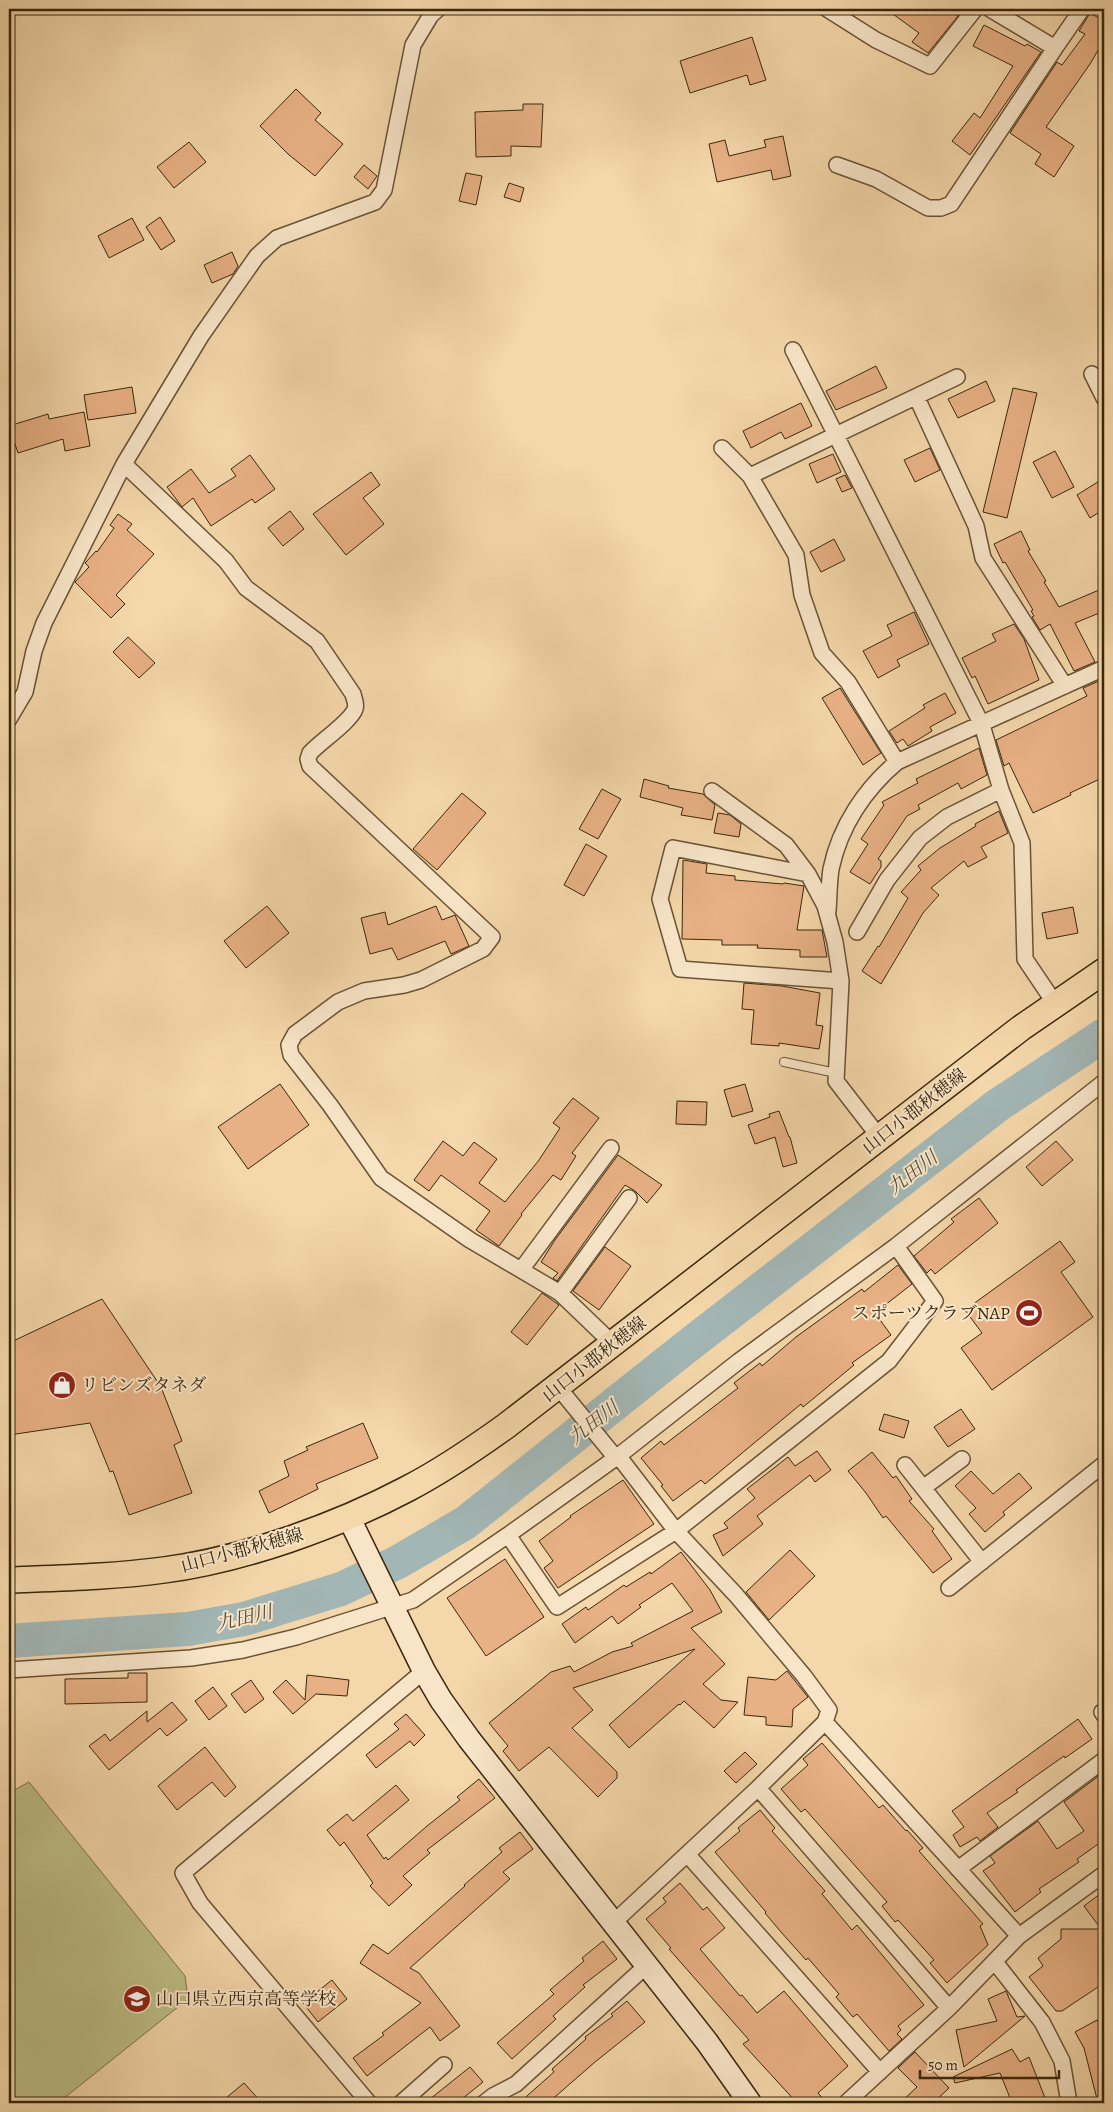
<svg xmlns="http://www.w3.org/2000/svg" width="1113" height="2112" font-family="Alegreya,'Noto Serif JP',serif">
  <style>
    .green { fill: #bebd86; stroke: #7c724a }
    .lines { fill: none; stroke-linecap: round; stroke-linejoin: round }
    .river { stroke: #a2b6b5; stroke-width: 34 }
    .building { fill: #e8b185; stroke: #39270e }
    .lane-casing { stroke: #685335; stroke-width: 10 }
    .street-casing { stroke: #685335; stroke-width: 18 }
    .secondary-casing { stroke: #39270e; stroke-width: 25 }
    .primary-casing { stroke: #39270e; stroke-width: 28 }
    .lane { stroke: #f8e5c8; stroke-width: 8 }
    .street { stroke: #f8e5c8; stroke-width: 15 }
    .secondary { stroke: #f8e5c8; stroke-width: 22 }
    .primary { stroke: #f4d7aa; stroke-width: 25 }
    .labels { text-anchor: middle; stroke-width: 4; stroke-linejoin: round; paint-order: stroke }
    .street-label { font-size: 18px; fill: #39270e; stroke: #f8e5c8 }
    .poi-label { font-size: 18px; fill: #39270e; stroke: #f8e5c8; text-anchor: start }
    .water-label { font-size: 19px; font-style: italic; fill: #534b38; stroke: #f8e5c8 }
  </style>
  <rect width="100%" height="100%" fill="#f4d7aa"/>
  <filter id="stains"><feTurbulence type="fractalNoise" baseFrequency=".004" numOctaves="4"/><feColorMatrix values="0 0 0 0 .2 0 0 0 0 .09 0 0 0 0 .02 0 0 0 .5 -.17"/></filter>
  <radialGradient id="worn" r=".72"><stop offset=".6" stop-color="#630" stop-opacity="0"/><stop offset="1" stop-color="#630" stop-opacity=".3"/></radialGradient>
  <path class="green" d="M29,1782l156,194 3,23 -130,104h-49v-310z"/>
  <g class="lines">
    <path class="river" d="M9,1641l179,-12 56,-10 97,-30 57,-27 67,-39 220,-175 313,-243 106,-70"/>
  </g>
  <path class="building" d="M886,9h62l10,7 -30,37 -16,-11 7,-9z
    M1090,13l14,8v19l-14,24 -44,63 28,19 -20,31 -19,-13 6,-10 -31,-21 47,-71 5,3 23,-31 -6,-3z
    M984,25l41,21 2,-2 14,8 -71,103 -18,-14 22,-28 6,5 33,-52 -40,-20z
    M752,37l14,43 -16,5 -3,-10 -57,18 -10,-32z
    M296,89l25,24 -6,7 28,24 -28,32 -27,-22 -28,-28z
    M523,104h20l-2,43 -30,-1v10l-35,1 -1,-45 48,-2z
    M783,136l8,40 -18,4 -2,-10 -54,12 -8,-38 16,-4 4,16 37,-9 -2,-7z
    M189,142l17,20 -32,26 -17,-21z
    M364,165l13,11 -9,13 -14,-12z
    M466,173l16,3 -6,29 -17,-4z
    M509,183l15,5 -4,14 -16,-5z
    M160,217l15,24 -14,9 -15,-23z
    M132,218l12,22 -35,18 -11,-22z
    M232,252l6,14 -5,8 -21,9 -8,-18z
    M876,366l11,22 -51,22 -10,-19z
    M986,381l9,20 -37,17 -10,-19z
    M132,387l4,26 -48,7 -4,-25z
    M1013,388l24,5 -30,125 -24,-6z
    M801,403l11,23 -27,13 -4,-7 -30,16 -8,-17z
    M84,412l6,34 -25,5 -2,-12 -45,14 -9,-27 39,-12 1,5z
    M930,448l10,22 -25,12 -11,-22z
    M1055,451l19,36 -22,11 -19,-36z
    M833,454l8,18 -24,11 -8,-19z
    M250,455l25,34 -20,14 -3,-4 -41,27 -18,-28 -11,9 -15,-20 24,-18 18,24 27,-17 -5,-7z
    M371,472l9,13 -17,13 21,26 -38,31 -33,-41z
    M845,475l7,13 -10,4 -6,-13z
    M1104,478v31l-14,9 -13,-23z
    M290,511l14,18 -21,17 -15,-18z
    M118,514l14,10 -5,6 27,24 -38,41 9,9 -14,14 -36,-36 14,-15 -4,-4 11,-12 1,1 17,-24 -4,-3z
    M1021,531l9,19 -2,1 18,30 -2,1 15,25 40,-17 5,13v8l-29,12 20,39 -21,9 -24,-47 -10,6 -8,-13 2,-1 -3,-5 2,-1 -28,-48 -2,1 -9,-19z
    M834,539l11,21 -24,12 -11,-20z
    M914,612l15,32 -32,16 3,6 -22,12 -15,-27 29,-15 -5,-11z
    M1014,624l10,15 15,41 -51,24 -13,-28 -3,2 -10,-20 34,-17 -4,-7z
    M128,637l27,26 -16,15 -26,-26z
    M1099,681l5,27v31l-2,1 2,37 -34,16 1,2 -38,18 -24,-50 -5,3 -8,-26 91,-44 -4,-8z
    M840,688l41,65 -18,12 -41,-67z
    M945,693l11,20 -26,14 2,4 -24,15 -5,-7 -6,4 -8,-12 36,-23 -2,-3z
    M979,748l8,27 -26,14 -3,-6 -40,22 2,4 -13,7 -29,43 3,2v6l-11,17 -20,-12 18,-28 -7,-5 23,-34 -2,-3 36,-19 -2,-4z
    M644,779l25,7 -1,2 35,6 12,11 -3,15 -31,-5 2,-7 -43,-11z
    M602,789l19,10 -23,40 -19,-10z
    M462,793l24,20 -49,57 -24,-21z
    M999,811l9,22 -27,14 6,10 -19,10 -4,-6 -33,27 8,7 -16,18 -42,71 -19,-13 16,-25 1,1 29,-49 -7,-6 20,-22 -3,-4 22,-18 36,-22 -1,-2z
    M718,813l12,2 11,9 -2,13 -25,-4z
    M586,844l21,12 -23,40 -20,-11z
    M683,860l24,4 -1,9 29,3v4l48,4 1,-1 20,3 -7,44h25l5,27h-27v-7l-43,-2 1,-3h-36v-5l-40,-1z
    M267,906l22,27 -43,35 -22,-27z
    M436,906l6,14 13,-5 14,31 -18,8 -6,-13 -47,19 -6,-12 -22,6 -9,-36 24,-6 3,13z
    M1073,907l5,26 -31,6 -5,-26z
    M744,983l38,3 38,7 -4,32 7,1 -4,23 -40,-6v3l-28,-2 3,-34 -12,-1z
    M280,1084l29,41 -61,44 -30,-42z
    M745,1084l8,27 -21,6 -8,-27z
    M573,1098l26,20 -27,35 4,3 -15,24 -8,-5 -32,39 1,1 -23,31 -23,-16 14,-19 -49,-36 -12,16 -15,-11 29,-39 20,15 11,-14 23,17 -18,24 26,19 34,-42 21,-32 -7,-5z
    M677,1101l30,1 -1,23 -30,-1z
    M779,1111l10,26h1l7,26 -14,4 -8,-30 -20,7 -7,-19 22,-8 -1,-3z
    M1056,1141l17,19 -31,26 -16,-19z
    M618,1155l44,30 -15,18 -12,-12 -10,-6 -68,96 -4,-3 5,-5 -17,-11 14,-22z
    M979,1198l19,25 -63,51 -4,-5 -4,4 -13,-17 40,-34 -3,-3z
    M1060,1241l15,21 -14,10 32,45 -101,73 -31,-42 21,-15 -17,-23z
    M605,1247l26,19 -32,44 -26,-19z
    M898,1265l14,19 -37,29 16,22 -39,28 2,2 -29,24 -22,18 -2,-3 -96,80 -4,-4 -28,21 -12,-15 2,-1 -22,-27 20,-17 3,4 74,-57 -4,-5 26,-20 2,3 34,-29 66,-48 2,3z
    M542,1293l17,12 -32,40 -16,-13z
    M102,1299l59,88 21,54 -8,4 18,48 -63,22 -16,-44 -3,1 -20,-49 -81,12v-92z
    M961,1409l14,20 -27,18 -14,-20z
    M884,1414l25,7 -5,17 -25,-8z
    M363,1423l15,35 -62,26 2,5 -49,24 -10,-22 30,-15 -5,-15 24,-11 -2,-3z
    M817,1451l14,19 -16,12 -5,-7 -53,41 6,8 -40,32 -10,-21 15,-7 -4,-5 31,-25 -8,-9 41,-32 7,9z
    M872,1452l21,26 3,-2 16,23 -3,2 25,28 -2,2 20,28 -19,14 -47,-57 -3,2 -17,-25 -18,-22z
    M971,1471l22,23 26,-21 13,15 -29,24 2,3 -20,17 -16,-18 7,-6 -21,-22z
    M623,1480l31,44 -96,64 -14,-20 9,-7 -14,-20 32,-24 -1,-1z
    M790,1550l25,26 -46,44 -23,-28z
    M681,1552l29,38 12,22 -31,16 34,36 -22,20 18,16 17,2 -24,26 -30,-27 -4,4 -1,-1 -50,44 -20,-23 86,-76 -122,39 20,22 -21,18 45,44v6l-19,19 -49,-50 -30,24 -16,-20 5,-5 -19,-23 62,-51 19,-6 4,6 38,-20 21,-6 -2,-3 62,-32 -21,-28 -33,22 2,2 -23,17 -6,-8 -37,27 -13,-19 24,-17 2,3 36,-25 2,2 24,-15 1,2z
    M505,1559l39,58 -58,39 -39,-58z
    M787,1671l21,26 -15,12 -1,18 -26,-2v-8l-22,-2 4,-38 28,3z
    M128,1673h19v29l-82,2v-25l63,-1z
    M307,1675l42,5 -2,16 -31,-2 -23,20 -20,-22 13,-12 19,20z
    M251,1680l13,19 -19,14 -14,-19z
    M213,1687l14,19 -18,14 -14,-19z
    M172,1702l15,18 -20,16 -7,-8 -51,42 -20,-24 16,-12 5,7 37,-30v11z
    M406,1714l19,21 -11,11 -4,-5 -34,27 -10,-13 33,-26 -5,-5z
    M1078,1719l14,20 -27,19 -1,-2 -48,34 2,2 -31,21 11,14 -18,14 -3,-4 -17,10 -7,-12 11,-8 -12,-16z
    M822,1743l57,65 4,-3 23,26 1,-1 16,18 -4,3 64,73 -3,2 8,19 -41,38 -17,-20 4,-3 -36,-40 -3,2 -13,-16 5,-4 -82,-93 -4,3 -20,-23 27,-24 -5,-6z
    M205,1747l31,40 -11,10 -13,-15 -35,28 -19,-24z
    M745,1752l12,12 -21,19 -12,-12z
    M1104,1772v68l-27,19 2,3 -40,27 2,3 -26,20 -32,-41 12,-8 -5,-7 48,-35 19,28 27,-18 -20,-29z
    M479,1779l16,19 -68,52 3,3 -27,23 9,9 -23,21 -19,-20 3,-3 -29,-41 -4,4 -13,-16 20,-16 6,7 43,-36 13,15 -42,35 17,24 2,-2 2,3 39,-34 33,-26 -3,-3z
    M760,1810l15,18 -3,3 53,60 -3,3 30,36 5,-5 67,80 -26,21 3,4 -4,4 5,5 -13,12 -32,-37 -4,3 -17,-20 3,-3 -31,-36 -2,2 -25,-28 -16,-19 1,-1 -51,-60 25,-21 -2,-3z
    M520,1832l13,17 -30,23 7,7 -100,89 9,5 41,53 -20,15 -10,-14 -63,49 -14,-18 31,-23 -2,-2 39,-30 -61,-40 13,-19 15,10 77,-68 -1,-1 38,-33 -3,-4z
    M680,1883l23,27 4,-3 18,21 -25,21 40,47 2,-1 15,18 27,-22 64,75 -30,27 9,10h-30l-54,-59 6,-4 -80,-91 2,-1 -25,-29 20,-17 -3,-4z
    M1104,1891v92l-42,28h-6l-27,-34 14,-11 -5,-8 23,-19v-10h40l-17,-23z
    M603,1941l14,18 -34,26 2,2 -32,29 3,3 -44,40 -15,-16 57,-49 -4,-4 34,-29 -2,-3z
    M332,1980l15,19 -29,23 -15,-19z
    M1006,1991l11,26 8,-1 -61,51 -8,-37 41,-9 -9,-22z
    M627,2001l18,21 -50,40 -47,41h-29l35,-31 -2,-3 34,-30 -1,-2 28,-21 -2,-2z
    M1097,2020l7,13v70h-6l-14,-55 -9,-16z
    M1012,2049l8,13 9,-5 18,46h-35l-12,-30 -45,10 -2,-6z
    M915,2052l34,36 -16,15h-33l17,-16 -19,-19z
    M470,2067l13,15 -26,21h-32z
    M244,2083l18,20h-42z"/>
  <g class="lines">
    <g class="lane-casing">
      <path id="lane" d="M784,1062l52,11"/>
    </g>
    <g class="street-casing">
      <path id="street" d="M827,9l49,31 54,26 45,-57
        M990,9l65,39 27,-39
        M837,165l39,14 52,29h13l10,-4 104,-156
        M793,350l189,375 19,65 21,53 3,116 31,46
        M1092,374l12,24
        M917,398l59,128 7,32 82,128
        M722,448l28,28 46,79 6,40 20,58 26,29 49,80
        M124,464l102,97 20,27 71,53 36,53c1,5 4,10 2,15 -4,12 -35,33 -45,44l-2,6 2,7 182,171 -9,12 -62,31 -17,5 -40,6 -26,11 -43,32 -6,11 2,10 39,50 51,73 89,62 90,53 53,51
        M750,476l207,-99
        M9,719l16,-27 9,-41 10,-28 80,-159 77,-128 56,-80 20,-18 98,-36 9,-12 29,-145 18,-30 7,-6
        M712,791l74,54 22,29 17,32 10,36 6,39 -5,100 44,57
        M808,874l-135,-26 -13,51 20,70 161,12
        M828,911c1,-14 1,-29 3,-42 9,-43 34,-80 66,-107l207,-94
        M857,932l30,-52 33,-42 27,-21 54,-27
        M896,1246l39,55 -46,60 -213,170 -119,76 -49,-72 109,-78 122,-96 157,-115 208,-164
        M521,1270l90,-122
        M560,1293l69,-95
        M558,1387l53,65 12,10 53,69 60,64 68,81 25,34 -4,12 194,214
        M905,1465l77,97
        M923,1488l39,-29
        M949,1588l155,-124
        M9,1670l182,-12 52,-8 53,-13 117,-37 95,-65
        M1102,1712l2,3
        M758,1788l191,220
        M687,1854l193,218
        M958,1869l146,-109
        M613,1923l145,-135 67,-66
        M995,1962l47,60 20,39 7,42
        M369,2103l-169,-200 -17,-30 241,-202
        M401,2103l43,-38
        M484,2103l9,-7 23,-12 130,-118
        M846,2103l103,-95 70,-72 85,-62"/>
    </g>
    <g class="secondary-casing">
      <path id="secondary" d="M348,1516l76,155 17,29 28,39 238,303 43,61"/>
    </g>
    <g class="primary-casing">
      <path id="primary" d="M9,1580c52,-2 103,-3 155,-10 78,-10 173,-44 243,-81 35,-18 67,-40 99,-63l515,-398 83,-57"/>
    </g>
    <use href="#lane" class="lane"/>
    <use href="#street" class="street"/>
    <use href="#secondary" class="secondary"/>
    <use href="#primary" class="primary"/>
  </g>
  <defs>
    <g id="stadium-disc" transform="scale(1.4375)"><circle r="9.5" fill="#8f2418" stroke="#f8e5c8"/><path d="M0-5a6.5 5 0 1 0 0 10a6.5 5 0 1 0 0-10ZM-3.5-1.8h7v3.6h-7Z" fill="#fff"/></g>
    <g id="shop-disc" transform="scale(1.4375)"><circle r="9.5" fill="#8f2418" stroke="#f8e5c8"/><path d="M-5-2.5h2.3a2.7 3.5 0 0 1 5.4 0H5L5.5 6h-11ZM-1.5-2.5h3a1.5 2.3 0 0 0-3 0Z" fill="#fff"/></g>
    <g id="school-disc" transform="scale(1.4375)"><circle r="9.5" fill="#8f2418" stroke="#f8e5c8"/><path d="M0-5L7-2L0 1L-7-2ZM-4 1L0 2.5L4 1V4Q0 6-4 4Z" fill="#fff"/></g>
  </defs>
  <g fill-rule="evenodd">
    <use href="#stadium-disc" x="1029" y="1313"/>
    <use href="#shop-disc" x="62" y="1385"/>
    <use href="#school-disc" x="137" y="1999"/>
  </g>
  <g class="labels">
    <g class="street-label">
      <text transform="translate(914 1111) rotate(-38)" y="6">山口小郡秋穂線</text>
      <text transform="translate(594 1359) rotate(-38)" y="6">山口小郡秋穂線</text>
      <text transform="translate(242 1550) rotate(-15)" y="6">山口小郡秋穂線</text>
    </g>
    <g class="poi-label">
      <text x="1010" y="1319" text-anchor="end">スポーツクラブNAP</text>
      <text x="81" y="1391">リビンズタネダ</text>
      <text x="156" y="2005">山口県立西京高等学校</text>
    </g>
    <g class="water-label">
      <text transform="translate(912 1172) rotate(-38)" y="7">九田川</text>
      <text transform="translate(593 1422) rotate(-38)" y="7">九田川</text>
      <text transform="translate(244 1617) rotate(-13)" y="7">九田川</text>
    </g>
  </g>
  <rect width="1113" height="2112" fill="none" stroke="#f4d7aa" stroke-width="30"/>
  <rect x="10" y="10" width="1093" height="2092" fill="none" stroke="#39270e" stroke-width="2.5"/>
  <rect x="15" y="15" width="1083" height="2082" fill="none" stroke="#39270e"/>
  <path d="M920 2070v8h139v-8" fill="none" stroke="#39270e" stroke-width="2.5"/>
  <text x="928" y="2070" font-size="15" fill="#39270e" stroke="#f8e5c8" stroke-width="4" paint-order="stroke">50 m</text>
  <rect width="100%" height="100%" filter="url(#stains)"/>
  <rect width="100%" height="100%" fill="url(#worn)"/>
</svg>
